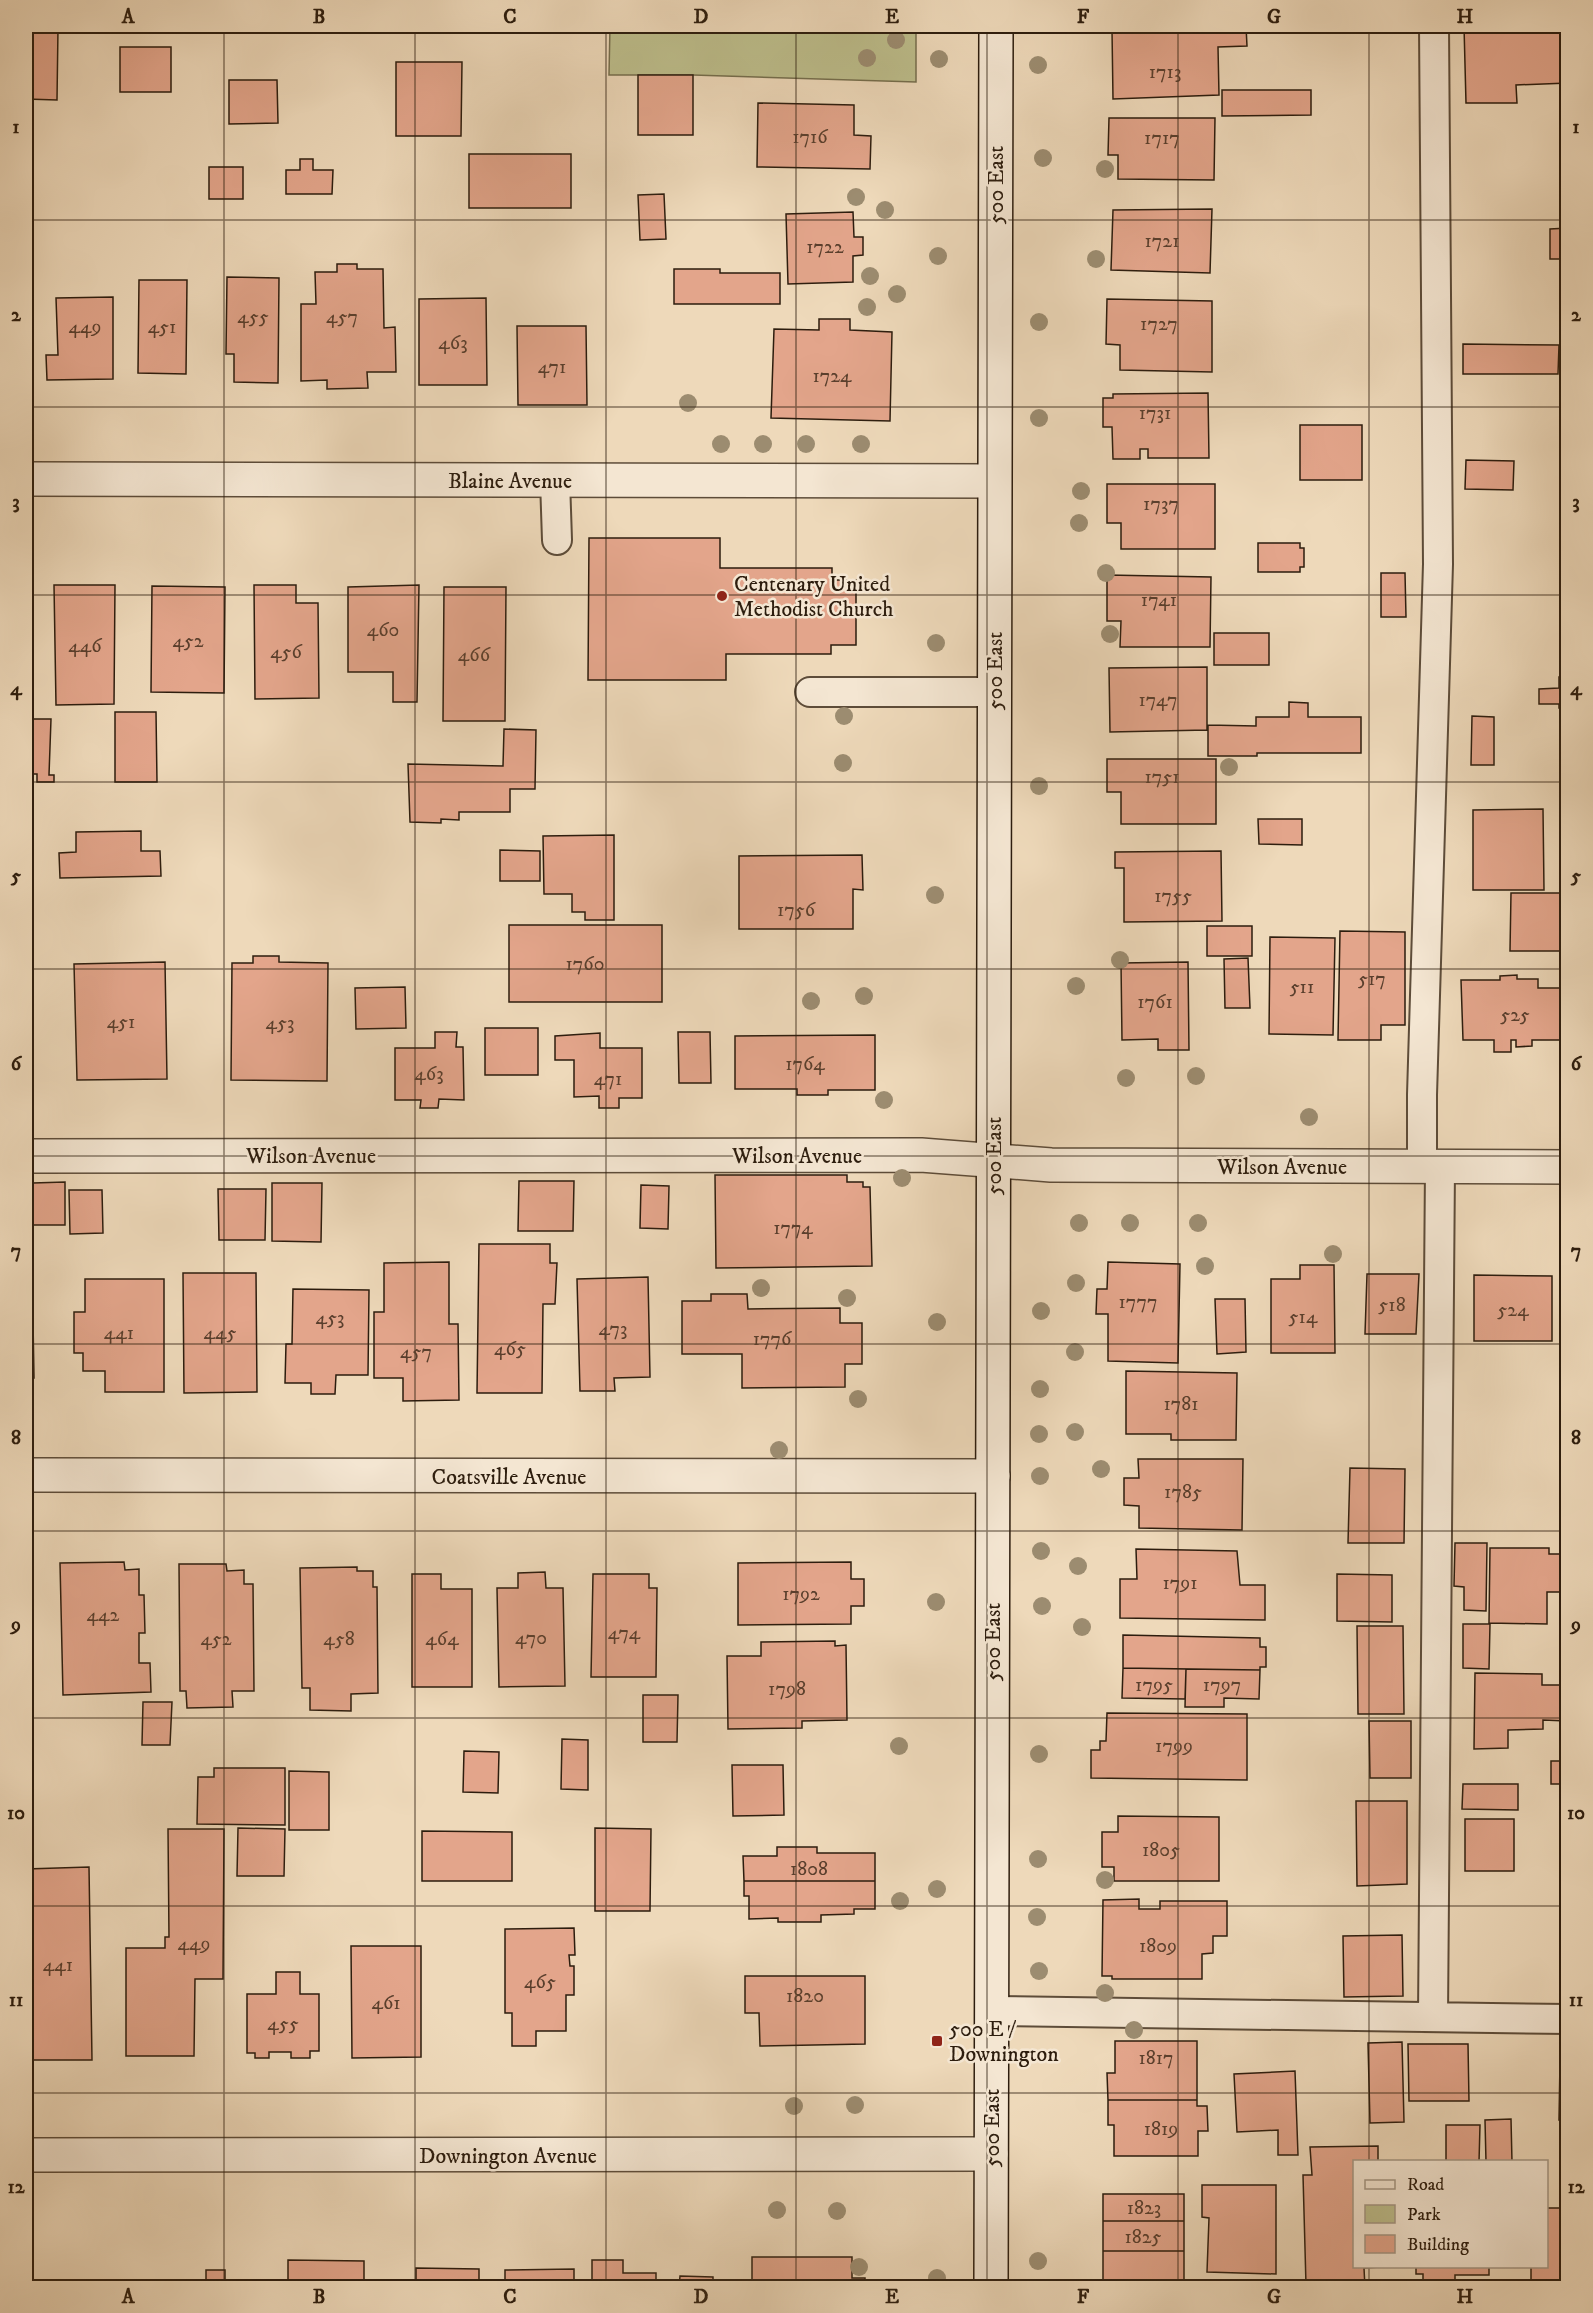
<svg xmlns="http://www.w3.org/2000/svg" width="1593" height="2313" font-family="'IM FELL DW Pica',serif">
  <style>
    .green { fill: #bdbe8c; stroke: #756e4d; stroke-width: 1.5 }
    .building { fill: #e3a58b; stroke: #2d1d0e; stroke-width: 1.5 }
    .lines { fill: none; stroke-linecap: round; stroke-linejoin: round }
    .lane-casing { stroke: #5d4c39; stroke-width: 32 }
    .street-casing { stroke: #5d4c39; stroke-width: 36 }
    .secondary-casing { stroke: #2d1d0e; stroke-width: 36 }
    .lane { stroke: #f4e6d2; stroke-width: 28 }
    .street { stroke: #f4e6d2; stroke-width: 33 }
    .secondary { stroke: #f4e6d2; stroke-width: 33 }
    .tree { fill: #9c8c70 }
    .grid { fill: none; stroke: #2d1d0e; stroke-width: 1.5; stroke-opacity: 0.55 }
    .poi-dot { fill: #8f2418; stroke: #f4e6d2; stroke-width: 2 }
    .labels { text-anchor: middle; stroke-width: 5; stroke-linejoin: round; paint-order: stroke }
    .number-label { font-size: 20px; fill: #5a3f2d }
    .street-label { font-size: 22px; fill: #2d1d0e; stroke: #f4e6d2 }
    .poi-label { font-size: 22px; fill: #2d1d0e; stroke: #f4e6d2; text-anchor: start }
    .neatline { fill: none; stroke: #2d1d0e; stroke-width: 2 }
    .grid-label { font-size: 20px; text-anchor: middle; font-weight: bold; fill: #2d1d0e }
  </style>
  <rect width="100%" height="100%" fill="#eed9ba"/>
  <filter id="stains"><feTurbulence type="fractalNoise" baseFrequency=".00333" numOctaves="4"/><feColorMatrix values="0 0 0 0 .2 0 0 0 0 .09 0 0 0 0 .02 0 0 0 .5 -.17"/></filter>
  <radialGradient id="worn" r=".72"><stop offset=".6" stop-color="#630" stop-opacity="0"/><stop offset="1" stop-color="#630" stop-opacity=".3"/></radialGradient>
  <path class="green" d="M610,26h306v56l-223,-7h-84z"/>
  <path class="building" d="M1246,26l1,20 -29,1 1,48 -106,4 -1,-69z
    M1464,26h104v57l-52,2 1,18h-51z
    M26,27l32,1 -1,72 -31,-1z
    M120,47h51v45h-51z
    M396,62h66l-1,74h-65z
    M638,75h55v60h-55z
    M229,80h48l1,43 -49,1z
    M1222,90h89v25l-89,1z
    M758,103l96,2v30l17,1 -1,33 -113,-2z
    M1109,118h106l-1,62 -96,-1v-24h-10z
    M469,154h102v54h-102z
    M300,159h13v11h20l-1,24h-46v-24h14z
    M209,167h34v32h-34z
    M664,194l2,45 -26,1 -2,-45z
    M1212,209l-2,64 -99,-3 2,-60z
    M853,212l1,25h9v18l-10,1v26l-65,2 -2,-70z
    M1568,228v31h-18v-30z
    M337,264h20v5h26l1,59 11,-1 1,45h-29l1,16 -41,1v-9l-26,1v-77h15l-1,-32h22z
    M674,269h46v4h60v31h-106z
    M227,277l52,1 -1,105 -44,-1v-28h-8z
    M139,280h48l-1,94 -48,-1z
    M113,297v82l-66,1 -1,-25h12l-2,-57z
    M486,298l1,87h-68v-86z
    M1107,299l105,2v71l-92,-2v-25l-14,-1z
    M819,319h31v11l42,2 -2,89 -119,-3 3,-89 45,1z
    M517,326h69l1,79h-69z
    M1463,344l96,1 -1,29h-95z
    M1208,393l1,65h-61v-9h-8v10h-27l-1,-32h-9v-29h10v-4z
    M1300,425h62v55h-62z
    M1466,460l48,1 -1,29 -48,-1z
    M1107,484h108v65h-94v-26h-14z
    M589,538h131v30h112v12h24v65h-25v9h-105v26h-138z
    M1258,543h42v5h4v19h-4v5h-42z
    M1560,563h8v30h-8z
    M1381,573h24l1,44h-25z
    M1107,575l104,2 -1,70h-90l1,-26h-14z
    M54,585h61l-1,119 -58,1z
    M254,585h42v18h22l1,95 -64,1z
    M419,585l-2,117h-24v-30h-45v-85z
    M152,586l73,1 -1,106 -73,-1z
    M444,587h62l-1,134h-62z
    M1214,633h55v32h-55z
    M1207,667v63l-97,2 -1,-64z
    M1559,677h9v31h-9v-4h-20v-15l20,-1z
    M1289,702l19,1v14h53v36h-104v3h-49v-31l48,1v-9h33z
    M115,712h41l1,70h-42z
    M1472,716l22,1v48h-23z
    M26,719h25l-2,56h5v7h-17v-8h-11z
    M504,729l32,1 -1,59h-25v23h-51v8l-18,-1v4l-31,-1 -2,-58 95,2z
    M1107,759h109v65h-95v-32h-14z
    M1543,809l1,81h-71v-80z
    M1258,819h44v26l-43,-1z
    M141,831v20h19l1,25 -101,2 -1,-25 17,-1v-20z
    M614,835v85h-29v-8h-13v-18h-28l-1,-58z
    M500,850l40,1v30h-40z
    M1221,851l1,70 -98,1v-54h-9v-16z
    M862,855l1,35 -10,-1v40h-114v-73z
    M1511,893h55v58h-56z
    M509,925h153v77h-153z
    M1207,926h45v30h-45z
    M1340,931l65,1v93h-24v15h-43z
    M1270,937l65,1 -2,97 -64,-1z
    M253,956h26v6l49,1 -1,118 -96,-1 1,-117h21z
    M1248,958l2,50h-25l-1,-49z
    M165,962l2,117 -90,1 -3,-116z
    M1188,962l1,88h-31v-11l-36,1 -1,-77z
    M26,966h2v33h-2z
    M1517,975v4h21v9h30v52h-36v6l-16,1v-7h-5v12h-17v-12h-31l-2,-60h39v-4z
    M405,987l1,41 -50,1 -1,-41z
    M485,1028h53v47h-53z
    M435,1032h22l-1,15h7l1,53 -25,-1 -1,9h-18l1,-8h-26v-52h40z
    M678,1032h32l1,51h-32z
    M600,1033v15h42v50h-23v10h-20v-12l-25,1v-37h-19v-24z
    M875,1035v55h-47v5h-31v-6h-62v-53z
    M715,1175h132v7h16v5h7l2,79 -156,2z
    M519,1181h55l-1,50h-55z
    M65,1182v43h-32v-42z
    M272,1183h50l-1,59 -49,-1z
    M641,1185l28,1 -1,43 -28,-1z
    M218,1189h48l-1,51h-46z
    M69,1190h33l1,43 -33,1z
    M479,1244h71v19h7l-2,41h-12l-1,89h-65z
    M449,1262v62h9l1,76 -56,1v-23h-29v-66h10v-49z
    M1108,1262l72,2 -2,99 -70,-2v-47h-12l1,-25h10z
    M26,1264h6l2,114h-5v17h-3z
    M1300,1265h34l1,88h-64v-74h29z
    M183,1273h73l1,119 -73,1z
    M1367,1274h52l-3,60h-51z
    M1474,1275l78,1v65h-78z
    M648,1277l2,100 -36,1 1,13h-35l-3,-112z
    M85,1279h79v113h-59v-21h-22v-18h-9v-41h11z
    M293,1289l76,1 -1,85h-32l-1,19h-24v-11h-26l1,-39h6z
    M711,1294h36l1,15 92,-1v15h22v41h-17v23l-103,1v-34h-60v-53h29z
    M1215,1299h30l1,53 -29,2z
    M1126,1371l111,2 -1,67h-65v-6h-45z
    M1138,1459h105l-1,71 -103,-2v-22l-15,-1v-27h15z
    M1350,1468l55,1 -1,74h-56z
    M1455,1543h32l-1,68 -22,-1v-23l-10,-1z
    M1490,1548h59v6h16l-1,38h-17v32l-58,-1z
    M1136,1549l101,2 3,34h25v35l-145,-2v-39h17z
    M124,1562l1,8 14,-1v26h5l1,38h-6v30h11l1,29 -88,3 -3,-132z
    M851,1562v17h13v27h-13v18l-113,1v-62z
    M179,1564h47l1,7 17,-1v14h9l1,107h-22l1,16 -46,1 -1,-17h-6z
    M357,1567v4h16v16h4l1,106 -27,1v17l-41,-1v-22h-8l-2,-120z
    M545,1572l1,16h17l2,98 -66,1 -2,-99h21v-15z
    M412,1574h29v15h31v98h-60z
    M593,1574h56v14h8l-1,89h-65z
    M1337,1574l55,1v47l-55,-1z
    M1463,1624h27l-1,45 -26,-1z
    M1357,1626h46l1,88h-46z
    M1123,1635l137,3v9h6v20h-6v3l-137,-2z
    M835,1641v5l11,-1 1,75 -45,1v7l-74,1 -1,-73h34v-14z
    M1123,1668l63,1 -1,30 -63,-1z
    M1186,1669l74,1 -1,29 -35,-1v9h-39z
    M1475,1673l67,1v11h24v36l-23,-1v9l-35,1v18l-34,1z
    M643,1695h35l-1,47h-34z
    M143,1702h29l-2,43h-28z
    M1107,1713l140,1v66l-156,-2v-28h9v-9h6z
    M1369,1721h42v57h-41z
    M562,1739l26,1v50l-27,-1z
    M464,1751l35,1 -1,41 -35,-1z
    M1551,1761h17v23h-17z
    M732,1765h51l1,50 -51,1z
    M214,1768h71v57l-88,-1 1,-47h16z
    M289,1771l40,1v58h-40z
    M1463,1784h55v26l-56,-1z
    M1356,1801h51v83l-50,2z
    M1118,1816l101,1v64h-105v-14h-12v-35h16z
    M1465,1819h49v52h-49z
    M238,1828l47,1 -1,47h-47z
    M595,1828l56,1 -1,82h-55z
    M168,1829h56l-1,150h-28l-1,77h-68v-108h39v-11h4z
    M422,1831l90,1v49h-90z
    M777,1847h40v6h58v28h-131l-1,-25h34z
    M89,1867l3,193h-66v-191z
    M744,1881h131v28h-21v5l-33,1v7h-43v-4l-29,1v-23h-5z
    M1139,1899v10h21v-8h67v35h-14v17l-11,1v25h-90v-3h-10l1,-76z
    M574,1928l1,27h-6l1,11h4v29h-8v36h-30v15h-24v-33h-7v-84z
    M1402,1935l1,61 -59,1 -1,-61z
    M351,1946h70v111l-69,1z
    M276,1972h24v22h19v57h-9v7h-19v-6h-22v6h-14v-5h-8v-59h29z
    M745,1976h120v68l-105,2 -1,-33h-14z
    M1115,2041h82v59h-89l-1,-27h8z
    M1402,2042l2,80 -34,1 -2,-80z
    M1408,2044h60l1,57h-60z
    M1560,2062h8v59l-9,-1z
    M1295,2071l3,84h-20v-25l-41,2 -3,-58z
    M1108,2100h89v6h10l1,25h-10v25h-84v-31h-6z
    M1511,2119l1,43h-26l-1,-42z
    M1446,2125h34l-1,37h-33z
    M1378,2146v16h-24v104l26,1 -16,1 1,20h-23v-5l-36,2 -3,-110h9l-2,-28z
    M1202,2185h74v89l-69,-2 2,-54 -7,-1z
    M1103,2194h81v27h-81z
    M1546,2208h22v80h-37v-22h15z
    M1103,2221h81v30h-81z
    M1103,2251h81v29h-81z
    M752,2257h100v21h13v10h-113z
    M288,2260l76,1v27h-76z
    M592,2260h31v13h33v15h-64z
    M1416,2266h73v9h-34v13h-32v-14h-7z
    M416,2268l63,1v19h-63z
    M574,2269v19h-69v-18z
    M206,2270h19v12h21v6h-63v-6h23z
    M680,2276l33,1v10l17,1h-51z
    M1103,2280h81v8h-81z
    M94,2286v2h-68v-1z"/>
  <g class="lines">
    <g class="lane-casing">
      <path id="lane" d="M555,480l2,60
        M810,692h184
        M1422,1167v-72l16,-531 -4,-538
        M991,2011l577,8
        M1433,2017l7,-850"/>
    </g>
    <g class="street-casing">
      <path id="street" d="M26,479l968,2
        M26,1156l895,-1 130,10 517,2
        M26,1475l967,1
        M26,2155l965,-1"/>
    </g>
    <g class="secondary-casing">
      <path id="secondary" d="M991,2288l5,-2262"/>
    </g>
    <use href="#lane" class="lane"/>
    <use href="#street" class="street"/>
    <use href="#secondary" class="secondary"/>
  </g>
  <g class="tree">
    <circle cx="896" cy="40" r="9"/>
    <circle cx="867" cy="58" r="9"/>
    <circle cx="939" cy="59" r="9"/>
    <circle cx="1038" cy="65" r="9"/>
    <circle cx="1043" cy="158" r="9"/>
    <circle cx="1105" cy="169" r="9"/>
    <circle cx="856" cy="197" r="9"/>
    <circle cx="885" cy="210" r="9"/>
    <circle cx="938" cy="256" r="9"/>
    <circle cx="1096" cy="259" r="9"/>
    <circle cx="870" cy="276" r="9"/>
    <circle cx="897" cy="294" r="9"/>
    <circle cx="867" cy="307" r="9"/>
    <circle cx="1039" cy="322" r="9"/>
    <circle cx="688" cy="403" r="9"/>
    <circle cx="1039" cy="418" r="9"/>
    <circle cx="721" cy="444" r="9"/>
    <circle cx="763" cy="444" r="9"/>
    <circle cx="806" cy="444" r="9"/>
    <circle cx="861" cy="444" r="9"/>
    <circle cx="1081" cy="491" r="9"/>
    <circle cx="1079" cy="523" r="9"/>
    <circle cx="1106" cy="573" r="9"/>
    <circle cx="1110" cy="634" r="9"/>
    <circle cx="936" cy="643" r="9"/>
    <circle cx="844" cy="716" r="9"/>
    <circle cx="843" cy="763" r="9"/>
    <circle cx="1229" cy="767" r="9"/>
    <circle cx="1039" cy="786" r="9"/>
    <circle cx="935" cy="895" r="9"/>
    <circle cx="1120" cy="960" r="9"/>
    <circle cx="1076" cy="986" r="9"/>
    <circle cx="864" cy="996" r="9"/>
    <circle cx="811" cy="1001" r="9"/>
    <circle cx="1196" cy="1076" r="9"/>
    <circle cx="1126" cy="1078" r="9"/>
    <circle cx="884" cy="1100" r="9"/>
    <circle cx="1309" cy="1117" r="9"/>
    <circle cx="902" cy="1178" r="9"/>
    <circle cx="1079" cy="1223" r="9"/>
    <circle cx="1130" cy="1223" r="9"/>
    <circle cx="1198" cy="1223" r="9"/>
    <circle cx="1333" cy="1254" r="9"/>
    <circle cx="1205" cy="1266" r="9"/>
    <circle cx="1076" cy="1283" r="9"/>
    <circle cx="761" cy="1288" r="9"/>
    <circle cx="847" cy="1298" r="9"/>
    <circle cx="1041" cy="1311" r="9"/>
    <circle cx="937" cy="1322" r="9"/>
    <circle cx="1075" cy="1352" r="9"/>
    <circle cx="1040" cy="1389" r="9"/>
    <circle cx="858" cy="1399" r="9"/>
    <circle cx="1075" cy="1432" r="9"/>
    <circle cx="1039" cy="1434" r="9"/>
    <circle cx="779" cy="1450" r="9"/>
    <circle cx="1101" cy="1469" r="9"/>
    <circle cx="1040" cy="1476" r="9"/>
    <circle cx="1041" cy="1551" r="9"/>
    <circle cx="1078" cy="1566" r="9"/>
    <circle cx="936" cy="1602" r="9"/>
    <circle cx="1042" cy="1606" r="9"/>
    <circle cx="1082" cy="1627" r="9"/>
    <circle cx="899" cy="1746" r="9"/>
    <circle cx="1039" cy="1754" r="9"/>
    <circle cx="1038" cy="1859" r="9"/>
    <circle cx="1105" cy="1880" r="9"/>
    <circle cx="937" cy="1889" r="9"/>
    <circle cx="900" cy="1901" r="9"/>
    <circle cx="1037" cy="1917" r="9"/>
    <circle cx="1039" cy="1971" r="9"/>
    <circle cx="1105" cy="1993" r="9"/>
    <circle cx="1134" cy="2030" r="9"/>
    <circle cx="855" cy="2105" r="9"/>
    <circle cx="794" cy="2106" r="9"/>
    <circle cx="777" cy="2210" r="9"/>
    <circle cx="837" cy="2211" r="9"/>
    <circle cx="1038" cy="2261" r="9"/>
    <circle cx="859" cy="2267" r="9"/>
    <circle cx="937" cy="2278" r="9"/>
  </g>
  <path class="grid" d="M224,26v2262M415,26v2262M606,26v2262M796,26v2262M987,26v2262M1178,26v2262M1369,26v2136M26,220h1542M26,407h1542M26,595h1542M26,782h1542M26,969h1542M26,1156h1542M26,1344h1542M26,1531h1542M26,1718h1542M26,1906h1542M26,2093h1542M1369,2266v22"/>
  <g class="poi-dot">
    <circle cx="722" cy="596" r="6"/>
    <rect x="931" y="2035" width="12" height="12" rx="3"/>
  </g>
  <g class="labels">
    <g class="number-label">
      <text x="1165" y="78">1713</text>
      <text x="810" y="143">1716</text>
      <text x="1162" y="144">1717</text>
      <text x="1162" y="247">1721</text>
      <text x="825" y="253">1722</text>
      <text x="253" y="323">455</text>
      <text x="342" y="323">457</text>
      <text x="1159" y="330">1727</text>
      <text x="85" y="333">449</text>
      <text x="162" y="333">451</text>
      <text x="453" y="349">463</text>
      <text x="552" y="373">471</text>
      <text x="832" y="382">1724</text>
      <text x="1155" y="419">1731</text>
      <text x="1161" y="510">1737</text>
      <text x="1159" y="606">1741</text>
      <text x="383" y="636">460</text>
      <text x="188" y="647">452</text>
      <text x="85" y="652">446</text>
      <text x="286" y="658">456</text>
      <text x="474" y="661">466</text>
      <text x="1158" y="706">1747</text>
      <text x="1162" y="783">1751</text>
      <text x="1173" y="902">1755</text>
      <text x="796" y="916">1756</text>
      <text x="585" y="970">1760</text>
      <text x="1372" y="985">517</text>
      <text x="1302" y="993">511</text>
      <text x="1155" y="1008">1761</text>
      <text x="1515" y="1021">525</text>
      <text x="121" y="1028">451</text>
      <text x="280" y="1029">453</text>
      <text x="805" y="1070">1764</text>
      <text x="429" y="1080">463</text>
      <text x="608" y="1085">471</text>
      <text x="793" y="1234">1774</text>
      <text x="1138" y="1308">1777</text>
      <text x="1392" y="1311">518</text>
      <text x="1513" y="1316">524</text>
      <text x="1303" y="1323">514</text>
      <text x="330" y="1324">453</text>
      <text x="613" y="1335">473</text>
      <text x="119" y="1339">441</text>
      <text x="220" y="1339">445</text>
      <text x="772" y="1345">1776</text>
      <text x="510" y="1355">465</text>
      <text x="416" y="1358">457</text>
      <text x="1181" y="1410">1781</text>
      <text x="1183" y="1498">1785</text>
      <text x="1180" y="1589">1791</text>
      <text x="801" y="1600">1792</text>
      <text x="103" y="1621">442</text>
      <text x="624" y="1639">474</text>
      <text x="531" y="1644">470</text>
      <text x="216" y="1645">452</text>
      <text x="339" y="1645">458</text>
      <text x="442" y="1645">464</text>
      <text x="1154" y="1691">1795</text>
      <text x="1222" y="1691">1797</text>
      <text x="787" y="1695">1798</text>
      <text x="1174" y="1752">1799</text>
      <text x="1161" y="1856">1805</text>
      <text x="809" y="1875">1808</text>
      <text x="194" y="1950">449</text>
      <text x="1158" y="1952">1809</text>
      <text x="58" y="1971">441</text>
      <text x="540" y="1988">465</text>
      <text x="805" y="2002">1820</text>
      <text x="386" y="2009">461</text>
      <text x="283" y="2030">455</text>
      <text x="1156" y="2064">1817</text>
      <text x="1161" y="2135">1819</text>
      <text x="1144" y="2214">1823</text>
      <text x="1143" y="2243">1825</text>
    </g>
    <g class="street-label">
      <text transform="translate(995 185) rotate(-90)" y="8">500 East</text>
      <text x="510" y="488">Blaine Avenue</text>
      <text transform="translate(994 671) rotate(-90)" y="8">500 East</text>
      <text x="311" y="1163">Wilson Avenue</text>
      <text x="797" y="1163">Wilson Avenue</text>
      <text transform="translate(993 1156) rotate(-90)" y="8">500 East</text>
      <text x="1282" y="1174">Wilson Avenue</text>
      <text x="509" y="1484">Coatsville Avenue</text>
      <text transform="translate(992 1642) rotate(-90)" y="8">500 East</text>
      <text transform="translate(991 2128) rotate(-90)" y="8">500 East</text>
      <text x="508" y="2163">Downington Avenue</text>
    </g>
    <g class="poi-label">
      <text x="734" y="591">Centenary United<tspan x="734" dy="25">Methodist Church</tspan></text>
      <text x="949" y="2036">500 E /<tspan x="949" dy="25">Downington</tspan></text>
    </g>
  </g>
  <rect width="1593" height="2313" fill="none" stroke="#eed9ba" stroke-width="66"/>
  <rect x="1353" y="2160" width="195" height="108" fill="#f4e6d2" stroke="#a49684" stroke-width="1.5"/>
  <rect x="1365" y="2180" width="30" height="9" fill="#f4e6d2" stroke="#a49684" stroke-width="1.5"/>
  <text x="1407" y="2190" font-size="18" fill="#2d1d0e">Road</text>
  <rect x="1365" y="2205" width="30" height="18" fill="#bdbe8c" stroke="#a49684" stroke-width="1.5"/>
  <text x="1407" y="2220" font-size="18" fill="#2d1d0e">Park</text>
  <rect x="1365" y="2235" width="30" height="18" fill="#e3a58b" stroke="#a49684" stroke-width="1.5"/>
  <text x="1407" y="2250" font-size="18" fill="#2d1d0e">Building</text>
  <rect x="33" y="33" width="1527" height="2247" class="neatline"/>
  <g class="grid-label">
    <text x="128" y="23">A</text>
    <text x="319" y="23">B</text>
    <text x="510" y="23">C</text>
    <text x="701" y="23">D</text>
    <text x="892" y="23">E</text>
    <text x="1083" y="23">F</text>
    <text x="1274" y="23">G</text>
    <text x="1465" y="23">H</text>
    <text x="16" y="133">1</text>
    <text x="1576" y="133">1</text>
    <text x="16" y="321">2</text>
    <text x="1576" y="321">2</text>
    <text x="16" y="508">3</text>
    <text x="1576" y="508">3</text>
    <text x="16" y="695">4</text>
    <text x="1576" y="695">4</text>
    <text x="16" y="882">5</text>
    <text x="1576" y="882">5</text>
    <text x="16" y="1070">6</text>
    <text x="1576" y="1070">6</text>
    <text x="16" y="1257">7</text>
    <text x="1576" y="1257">7</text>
    <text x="16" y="1444">8</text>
    <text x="1576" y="1444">8</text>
    <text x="16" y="1631">9</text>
    <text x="1576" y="1631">9</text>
    <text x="16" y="1819">10</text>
    <text x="1576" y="1819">10</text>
    <text x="16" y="2006">11</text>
    <text x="1576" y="2006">11</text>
    <text x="16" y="2193">12</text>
    <text x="1576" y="2193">12</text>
    <text x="128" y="2303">A</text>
    <text x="319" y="2303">B</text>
    <text x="510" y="2303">C</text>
    <text x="701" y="2303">D</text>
    <text x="892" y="2303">E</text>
    <text x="1083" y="2303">F</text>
    <text x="1274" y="2303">G</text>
    <text x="1465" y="2303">H</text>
  </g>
  <rect width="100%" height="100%" filter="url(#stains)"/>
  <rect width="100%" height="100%" fill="url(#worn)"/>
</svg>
